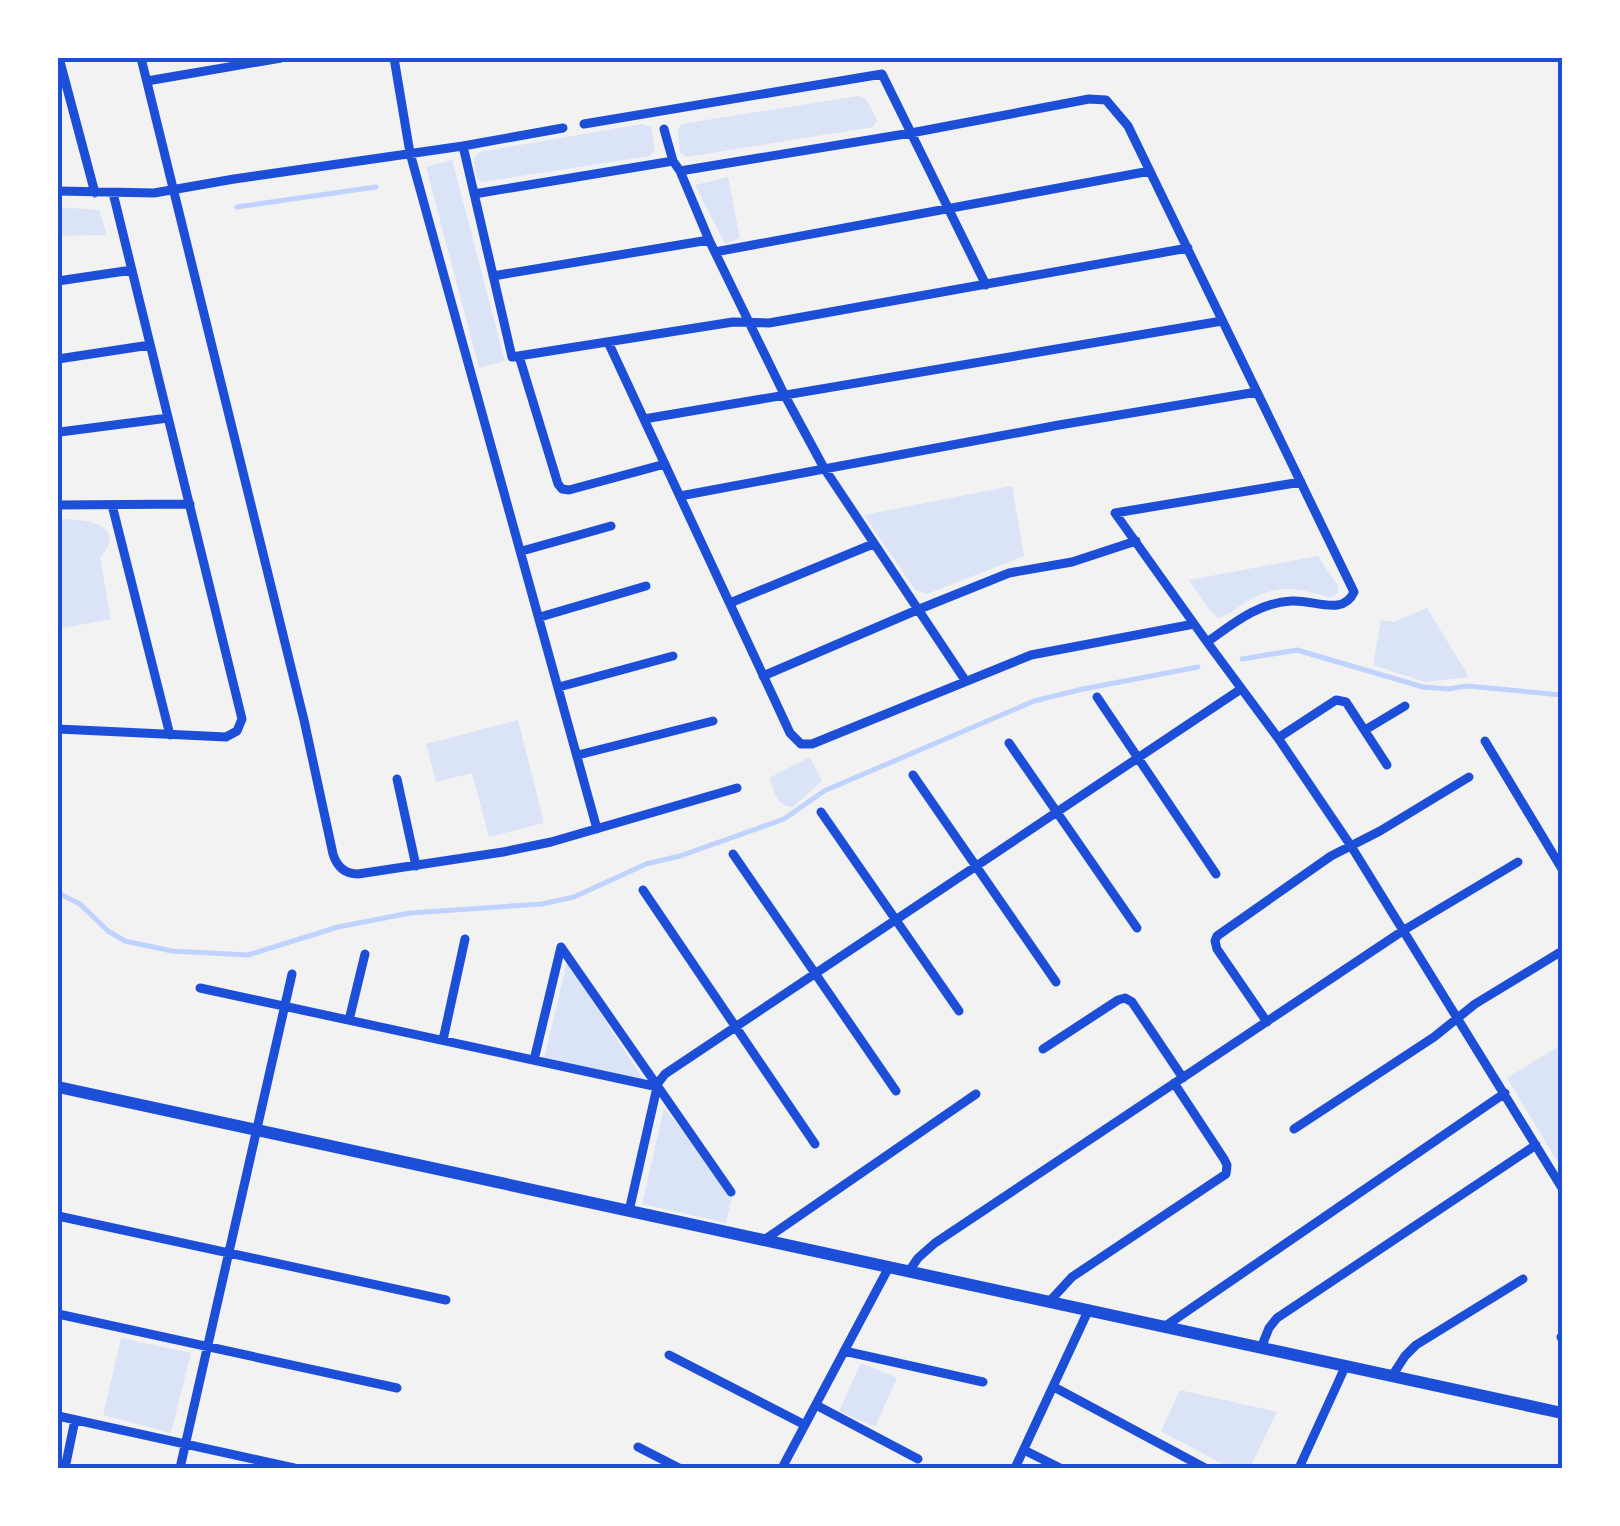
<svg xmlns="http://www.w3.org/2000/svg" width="1620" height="1526" font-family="'PT Sans',sans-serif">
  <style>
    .green { fill: #dbe4f7 }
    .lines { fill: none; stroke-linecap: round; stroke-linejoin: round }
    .stream { stroke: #bfd3fe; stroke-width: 5 }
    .minor { stroke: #1d4ed8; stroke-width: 9 }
    .secondary { stroke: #1d4ed8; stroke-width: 12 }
    .neatline { fill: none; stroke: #1d4ed8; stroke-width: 4 }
  </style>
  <rect width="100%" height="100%" fill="#f2f2f2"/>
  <path class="green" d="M858,96l8,3 11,21 -4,7 -187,30 -6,-4 -2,-22 3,-7z
    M642,124l9,3 4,23 -5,6 -167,26 -6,-3 -4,-21 6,-6z
    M452,160l53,201 -26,7 -53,-201z
    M728,177l12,61 -15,6 -30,-59z
    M58,207l41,3 8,25 -49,1z
    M1012,486l12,70 -97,38 -12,-4 -51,-75z
    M58,519c24,0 72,3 42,39l11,61 -53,10z
    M1318,556l20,30 -1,8 -7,4c-32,-10 -53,-15 -84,4 -10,6 -16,13 -28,16l-8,-7 -21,-31z
    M1427,608l42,69 -44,5 -52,-17 8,-45 12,2z
    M518,720l26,103 -55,14 -17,-64 -36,9 -10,-38z
    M810,757l12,24 -29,26c-17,-1 -18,-15 -24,-29z
    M567,962l78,120 -101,-23z
    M1562,1044v125l-55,-91z
    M664,1108l69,84 -7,31 -84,-19z
    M121,1338l70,15 -20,80 -68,-18z
    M861,1363l36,15 -22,49 -36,-16z
    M1180,1390l97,22 -27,56h-20l-69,-37z"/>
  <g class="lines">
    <path class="stream" d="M237,207l139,-20
      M1242,659l55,-9 126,37 25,2 19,-3 95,9
      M58,893l22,11 28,27 17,10 47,10 76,4 90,-28 72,-14 132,-9 32,-7 72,-33 34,-8 104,-37 40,-28 210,-90 49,-12 115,-22"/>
    <path class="minor" d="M59,58l36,135
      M141,58l163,662 29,134c4,13 12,20 25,20l145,-22 48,-10 186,-54
      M394,58l16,95 187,676
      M147,81l134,-23
      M584,124l298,-50 104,211
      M664,129l9,32 7,10 29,69 75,154 40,74 141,212
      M463,146l49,211 221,-35 36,1 419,-75
      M680,171l231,-38 178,-34 17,1 22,26 226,466c-11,25 -41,7 -63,9 -34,2 -58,23 -84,41
      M58,191l96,2 80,-14 229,-33 100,-18
      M474,194l199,-33
      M715,252l435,-81
      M493,276l216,-36
      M58,281l74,-11
      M608,342l182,391 11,11h11l219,-89 163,-31
      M519,356l39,128 4,5 7,1 96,-26
      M58,359l92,-14
      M644,419l578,-98
      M60,432l108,-14
      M1301,482l-186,31 92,129 71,96 73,108 211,342
      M680,496l379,-71 198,-33
      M58,505l132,-1
      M112,505l58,230
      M522,551l89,-25
      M730,603l143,-59
      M540,617l106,-31
      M763,676l154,-66 92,-37 63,-11 64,-21
      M559,687l114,-31
      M1097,697l119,177
      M58,729l168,8 11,-6 5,-12 -129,-526
      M1365,730l40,-24
      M1278,738l58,-38 10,2 41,63
      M1485,741l77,128
      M1009,743l128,185
      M578,755l135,-34
      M913,775l143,207
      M397,779l19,87
      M821,812l138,199
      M733,854l163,237
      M643,890l172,254
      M561,947l170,245
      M200,988l458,99
      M349,1020l16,-66
      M1267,1022l-50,-73 -2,-8 2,-5 114,-80 49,-25 89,-54
      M443,1040l22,-101
      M1043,1049l75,-49 7,-2 7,4 51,76
      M534,1060l27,-113
      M1294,1129l140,-92 41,-33 87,-53
      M629,1211l29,-128 7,-9 576,-385
      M58,1216l388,84
      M764,1240l212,-146
      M909,1271l9,-13 17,-15 469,-313 114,-68
      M1049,1302l23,-25 154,-103 1,-9 -3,-6 -50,-76
      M58,1314l339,74
      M1164,1327l341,-234
      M1561,1337l1,2
      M1261,1348l8,-20 8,-10 259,-173
      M844,1351l139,31
      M669,1355l136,70
      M1392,1376l13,-20 11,-11 107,-66
      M1054,1387l151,81
      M816,1405l102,54
      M58,1416l236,52
      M638,1447l41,21
      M1024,1450l36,18
      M65,1468l10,-48
      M180,1468l112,-494
      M782,1468l107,-201
      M1015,1468l74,-159
      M1299,1468l47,-103"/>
    <path class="secondary" d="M58,1087l1504,326"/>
  </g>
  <rect width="1620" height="1526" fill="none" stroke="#ffffff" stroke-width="120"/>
  <rect x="60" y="60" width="1500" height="1406" class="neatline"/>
</svg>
